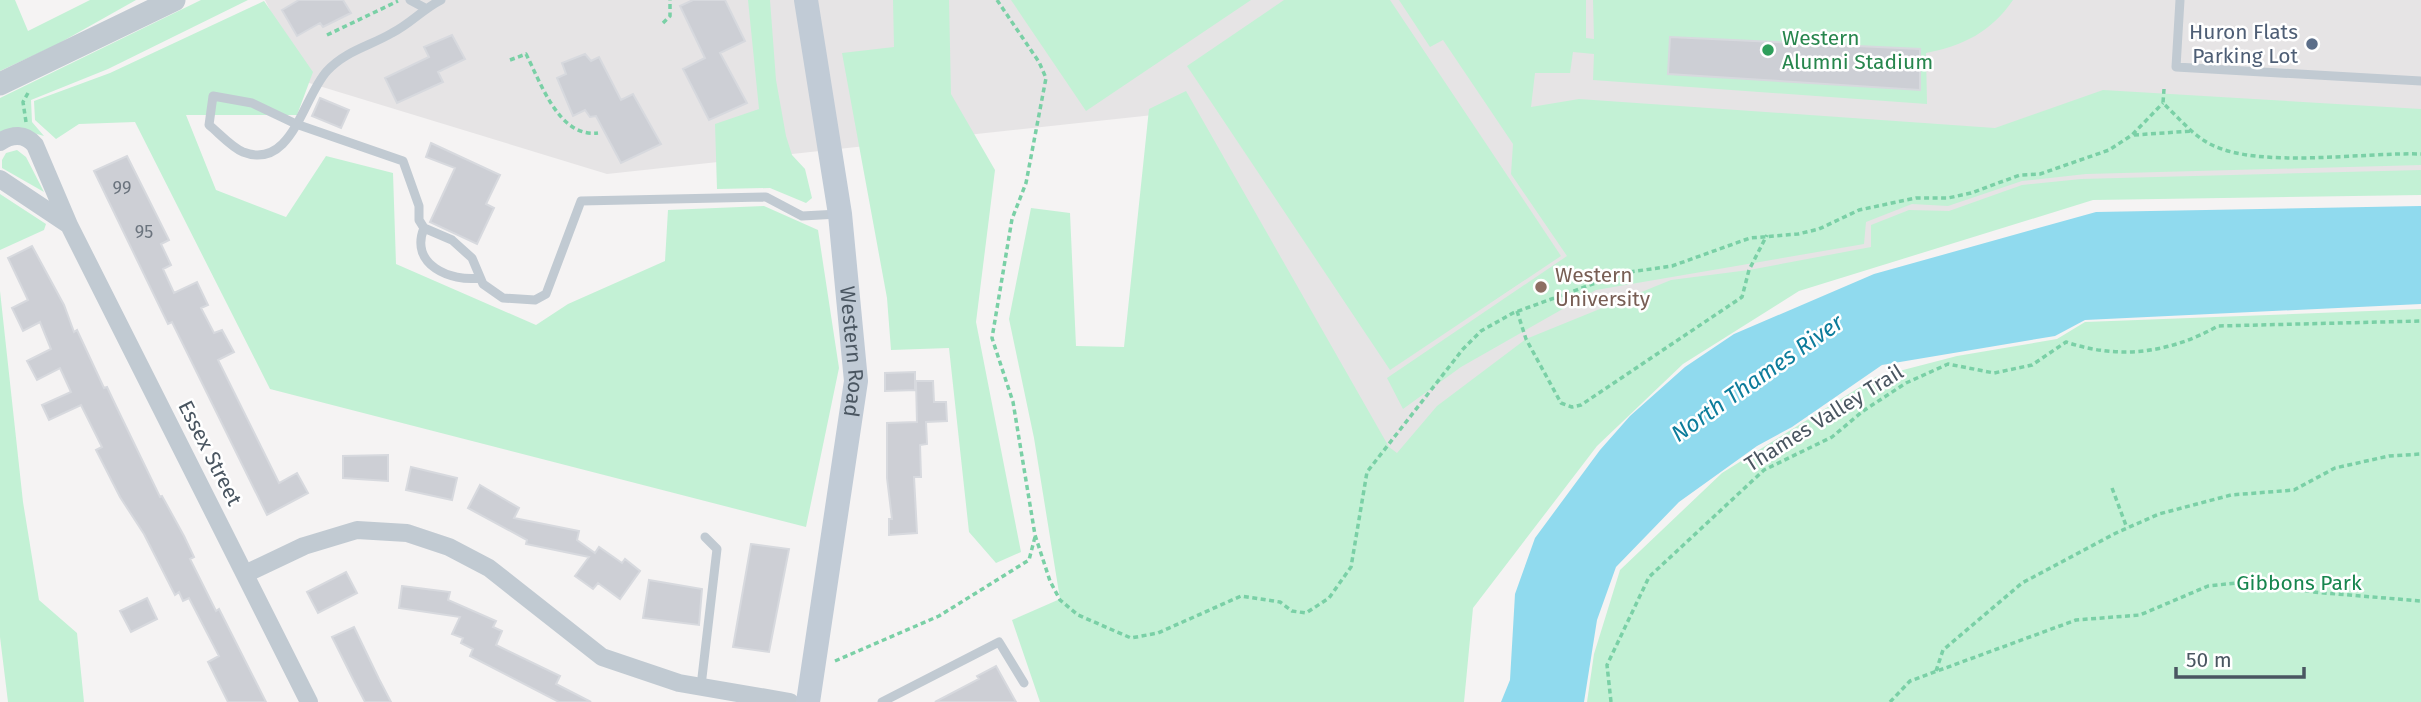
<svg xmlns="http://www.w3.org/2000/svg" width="2421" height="702" font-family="'Fira Sans',sans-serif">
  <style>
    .education { fill: #e6e4e5 }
    .green { fill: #c3f1d5 }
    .water { fill: #90daee }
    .building { fill: #cdcfd5; stroke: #d7d9de; stroke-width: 2 }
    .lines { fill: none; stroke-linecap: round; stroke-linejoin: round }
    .path { stroke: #7ad0a6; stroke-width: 3.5; stroke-dasharray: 5 3.5; stroke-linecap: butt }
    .service { stroke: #c1cad2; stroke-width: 9 }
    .minor { stroke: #c1cad2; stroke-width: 18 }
    .tertiary { stroke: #c1cad2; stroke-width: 23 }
    .secondary { stroke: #c1cbd6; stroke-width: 24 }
    .service-dot { fill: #5c6f8a; stroke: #fff; stroke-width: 2.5 }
    .leisure-dot { fill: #2e9e5b; stroke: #fff; stroke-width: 2.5 }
    .education-dot { fill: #8d6e63; stroke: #fff; stroke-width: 2.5 }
    .labels { text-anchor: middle; stroke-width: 5; stroke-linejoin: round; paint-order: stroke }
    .number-label { font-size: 18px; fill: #6b747e }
    .service-label { font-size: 21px; fill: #4e5e75; stroke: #fff; text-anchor: end }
    .leisure-label { font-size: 21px; fill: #27864d; stroke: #fff; text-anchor: start }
    .education-label { font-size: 21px; fill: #785e54; stroke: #fff; text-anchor: start }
    .street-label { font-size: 21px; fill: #4a5661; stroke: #fff }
    .park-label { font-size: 21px; fill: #17864f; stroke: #fff }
    .water-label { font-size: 23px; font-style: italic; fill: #0c7c9b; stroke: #fff }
  </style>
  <rect width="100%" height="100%" fill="#f5f3f3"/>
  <path class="education" d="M265,0h2156v186l-374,12 -212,67 -200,127 -167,195 -287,-475 -574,62 -301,-92z"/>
  <path class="green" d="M0,0h15l13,31 62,-31h46l-80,45 -56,26z
    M201,0h47l-140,69 -77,31 1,22 12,14 -21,-6 -23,2v-34z
    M748,0h22l6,80 10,56 6,19 13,14 7,29 -6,5 -36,-15 -53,1 -2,-65 44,-15z
    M893,0h56l2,94 44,76 -19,152 45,230 -25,11 -27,-31 -20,-184 -58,2 -4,-52 -45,-245 52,-6z
    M1011,0h240l-165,111z
    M1284,0h106l171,256 -171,114 -203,-304z
    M1399,0h187v38l8,1 -1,-39h420c-22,32 -50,46 -87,53l1,51 -334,-24 1,-26 -21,-2 -3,21h-35l-4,34 48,-8 416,29 108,-38 318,19v56l-335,9 -64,7 -74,25 -36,-2 -46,18 -2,22 -268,46 -135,77 -58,42 -16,-31 180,-122 -56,-82 2,-30 -70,-104 -13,7z
    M264,1l49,71 -16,43h-111l30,75 70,27 40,-61 67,17 3,91 140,61 32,-21 97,-43 3,-51 96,-4 54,24 21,138 -33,159 -536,-138 -135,-267 -56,2 -23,15 -21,-19 -1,-19 76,-28z
    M1186,91l203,356 8,6 40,-47 89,-67 145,-59 78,-10 122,-23v-22l38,-15 40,1 73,-26 59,-6 340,-9v25l-328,5 -294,91 -116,73 -86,82 -124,162 -9,94h-424l-28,-82 48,-21 -26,-161 -25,-119 22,-111 39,5 6,133 48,1 25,-238z
    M17,150l9,7 18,35 -42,-24v-8l4,-7z
    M0,194l46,30 -2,6 -44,20z
    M0,291l23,211 16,98 38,33 7,69h-76l-8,-65z
    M2421,309v393h-834l7,-48 26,-84 102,-97 154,-96 81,-21 100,-17 28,-17z"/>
  <path class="water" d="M2421,206v98l-336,16 -30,16 -173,29 -90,62 -35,19 -78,56 -63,65 -19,53 -13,82h-83l9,-22 5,-86 20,-56 65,-88 30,-34 55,-49 49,-33 140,-60 222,-62z"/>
  <path class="building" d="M299,0h44l8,13 -28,14 -3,-4 -23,13 -15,-26z
    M693,0h32l20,41 -25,12 27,50 -38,17 -26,-51 22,-11 -25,-52z
    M452,35l13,24 -27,13 5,10 -46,21 -12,-25 44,-21 -5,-10z
    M1670,37l250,12v41l-252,-16z
    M585,54l6,7 8,-4 22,43 12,-6 28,50 -40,19 -25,-47 -6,1 -5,-7 -12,6 -16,-38 9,-4 -4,-11z
    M320,98l29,12 -8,18 -29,-12z
    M431,143l69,32 -14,29 8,4 -17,36 -47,-22 25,-54 -29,-11z
    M127,156l42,84 -8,4 10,21 -8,4 11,24 23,-11 11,23 -7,3 13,25 8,-3 12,22 -16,8 61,123 18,-10 11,20 -41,22 -95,-193 -4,2 -74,-153z
    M32,246l32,59 10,27 3,-2 27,58 3,-1 9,19 44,91 2,-1 22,40 10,21 -4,2 26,52 3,-2 47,93h-38l-20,-40 11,-6 -30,-58 -6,3 -4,-9 -4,3 -31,-61 -24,-37 -24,-47 6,-3 -21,-42 -32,15 -7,-15 29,-13 -11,-24 -23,12 -10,-19 24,-12 -11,-27 -17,9 -11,-23 16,-8 -20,-42z
    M915,372v18l-30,1v-18z
    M916,381h17l1,21h12l1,19 -21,1 1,22 -7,1 1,32h-7l3,56 -28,2v-16h3l-5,-41v-55l30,-1z
    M388,455v26l-45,-3v-22z
    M411,467l46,11 -5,22 -46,-10z
    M480,485l39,23 -5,10 65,13 -2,9 18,13 4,-6 23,16 3,-4 15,12 -20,28 -22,-16 -5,6 -18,-13 14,-19 -63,-13 1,-4 -59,-32z
    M751,544l38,5 -20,103 -36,-5z
    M346,572l11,21 -39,20 -11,-21z
    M649,580l53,9 -3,36 -56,-7z
    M402,586l48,6 -2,8 48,21 -3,6 9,4 -6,14 64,31 -4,8 35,18h-32l-89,-46 3,-7 -12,-6 2,-5 -11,-4 8,-17 -61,-9z
    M147,598l10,21 -26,13 -11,-21z
    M354,627l25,52 12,23h-26l-13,-25 -20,-40z
    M996,666l20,36h-81l44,-23 -2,-3z"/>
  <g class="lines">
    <path class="path" d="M997,0l42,62 7,16 -20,105 -14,36 -20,119 21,64 22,133 15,46 10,19 18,15 53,23 27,-5 83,-37 39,6 12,9 14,2 23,-15 22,-31 16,-95 96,-123 18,-18 32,-18 110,-40 49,-7 78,-28 48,-4 21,-5 40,-19 57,-12h32l23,-5 49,-18 20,-1 69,-24 23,-15 31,-32
      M663,23l7,-7v-16
      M327,35l71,-34
      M510,60l16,-6c15,29 33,84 72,79
      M2164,89l-1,14c15,14 30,33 49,42 49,24 152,7 209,9
      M26,122l-3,-20 5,-9
      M2134,135l58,-4
      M1517,311l9,28 35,64 11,4 9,-2 161,-108 7,-27 18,-35
      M2112,488l15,40
      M835,661l104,-45 90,-56 6,-23
      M1936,671l7,-21 79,-67 94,-50 43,-19 72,-19 63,-5 41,-22 54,-12 32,-2
      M1611,702l-4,-37 42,-88 115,-107 68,-33 31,-26 43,-28 42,-19 46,9 38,-8 34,-23c53,18 104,11 152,-16l203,-5
      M1890,702l20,-21 166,-61 64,-5 68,-29 47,-5 58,11 108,9"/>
    <path class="service" d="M410,0l15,8
      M441,0c-18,9 -31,24 -49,33 -22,13 -47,18 -65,38 -24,26 -35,100 -84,81 -12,-5 -24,-19 -34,-27l4,-29 39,7 44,21 107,37 16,45v14l5,8 28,12 20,18 11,26 20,14 32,2 11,-6 35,-93 185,-4 36,19 37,-2
      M2180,0l-4,67 245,14
      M424,228c-15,37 27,54 56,50
      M701,686l16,-137 -12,-12
      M882,702l117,-60 25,41"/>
    <path class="minor" d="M0,142c12,-8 25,-9 35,3l34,80 240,477
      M0,179l69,46
      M245,574l59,-28 53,-16 50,3 42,14 40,21 113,89 77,26 111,19"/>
    <path class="tertiary" d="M0,84l174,-84"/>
    <path class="secondary" id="s1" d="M806,0l34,214 16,167 -48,321"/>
  </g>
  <circle class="service-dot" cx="2312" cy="44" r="7"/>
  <circle class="leisure-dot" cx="1768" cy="50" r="7"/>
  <circle class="education-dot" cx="1541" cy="287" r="7"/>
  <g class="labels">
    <g class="number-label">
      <text x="122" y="194">99</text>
      <text x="144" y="238">95</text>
    </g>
    <g class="service-label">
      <text x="2298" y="39">Huron Flats<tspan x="2298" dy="24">Parking Lot</tspan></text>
    </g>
    <g class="leisure-label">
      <text x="1782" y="45">Western<tspan x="1782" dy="24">Alumni Stadium</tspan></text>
    </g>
    <g class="education-label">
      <text x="1555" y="282">Western<tspan x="1555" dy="24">University</tspan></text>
    </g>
    <g class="street-label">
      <text dy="7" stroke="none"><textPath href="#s1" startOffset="355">Western Road</textPath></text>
      <text transform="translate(1824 418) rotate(-32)" y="7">Thames Valley Trail</text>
      <text transform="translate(210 453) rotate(63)" y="7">Essex Street</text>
    </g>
    <g class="park-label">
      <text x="2299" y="590">Gibbons Park</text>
    </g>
    <g class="water-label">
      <text transform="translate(1757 378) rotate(-35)" y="8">North Thames River</text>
    </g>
  </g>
  <path d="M2176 667v10h128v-10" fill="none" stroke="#4a5661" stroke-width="3.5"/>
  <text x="2186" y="667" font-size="21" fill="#4a5661" stroke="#ffffff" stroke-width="5" paint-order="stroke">50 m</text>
</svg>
